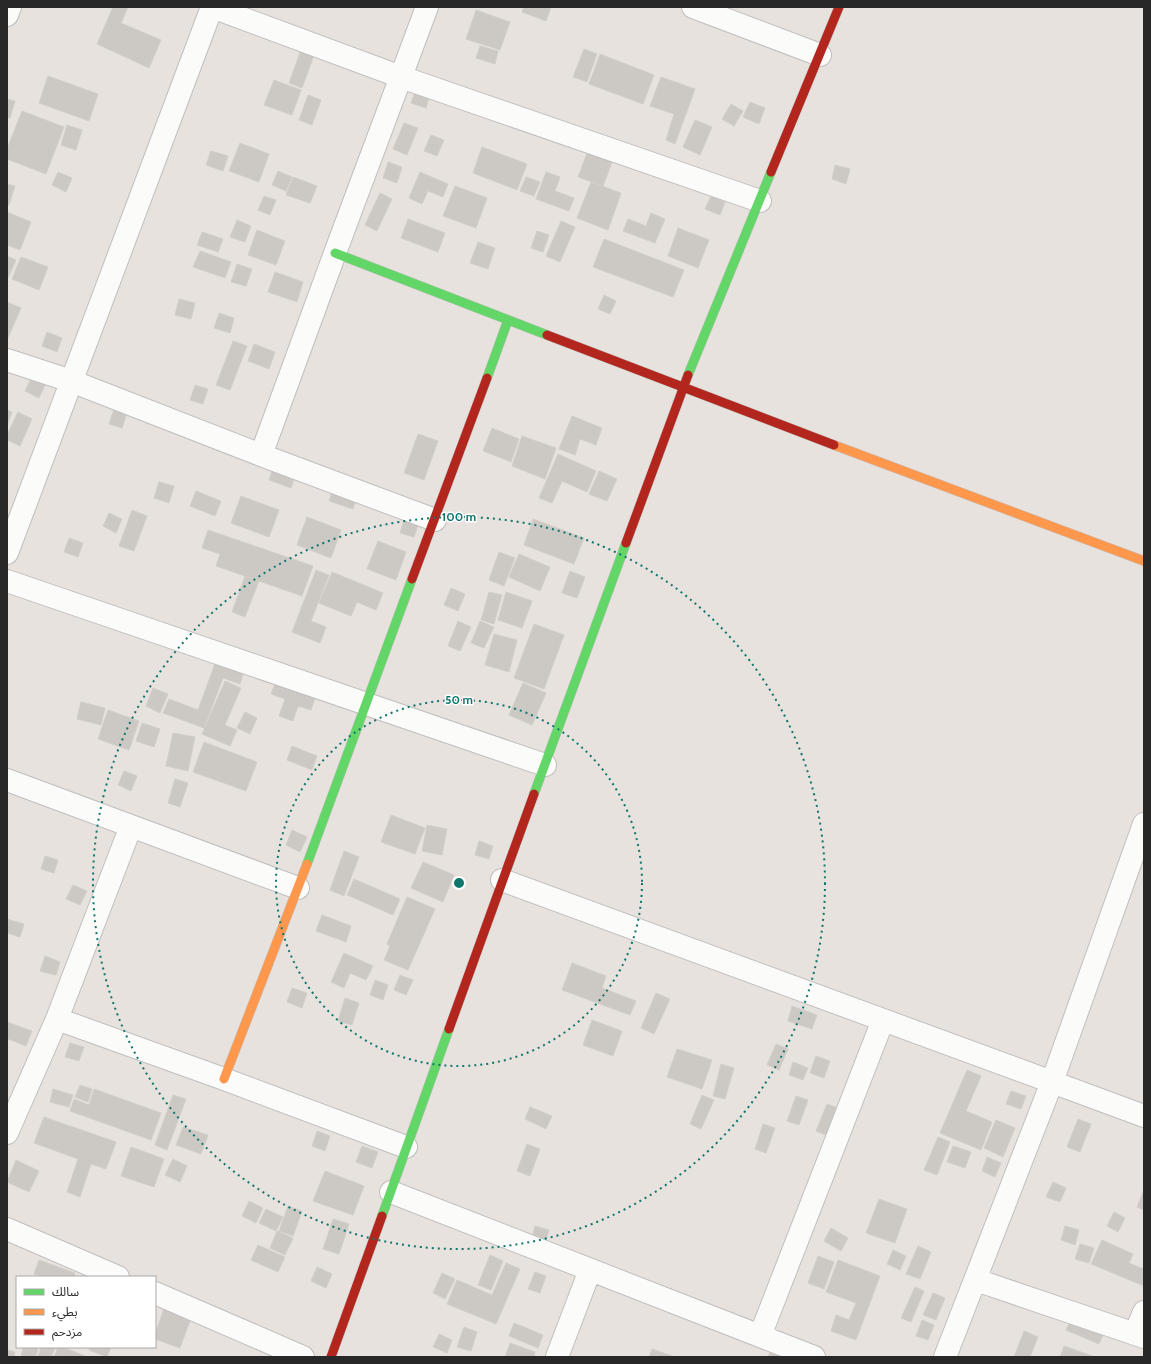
<svg xmlns="http://www.w3.org/2000/svg" width="1151" height="1364" font-family="Cabin,'Noto Sans Arabic',sans-serif">
  <style>
    .building { fill: #ccc8c4; stroke: #d2cec9 }
    .lines { fill: none; stroke-linecap: round; stroke-linejoin: round }
    .street-casing { stroke: #c0bfbf; stroke-width: 24 }
    .fast-casing { stroke: #c0bfbf; stroke-width: 10 }
    .slow-casing { stroke: #c0bfbf; stroke-width: 10 }
    .jam-casing { stroke: #c0bfbf; stroke-width: 10 }
    .street { stroke: #fbfbfa; stroke-width: 22 }
    .fast { stroke: #63d668; stroke-width: 9 }
    .slow { stroke: #ff974d; stroke-width: 9 }
    .jam { stroke: #b3261e; stroke-width: 9 }
    .ring { fill: none; stroke: #0f766e; stroke-width: 2; stroke-dasharray: 2 4 }
    .centre { fill: #0f766e; stroke: #fff; stroke-width: 2 }
    .ring-label { font-size: 12px; text-anchor: middle; font-weight: bold; fill: #0f766e; stroke: #fff; stroke-width: 3; stroke-linejoin: round; paint-order: stroke }
  </style>
  <rect width="100%" height="100%" fill="#e7e2dd"/>
  <path class="building" d="M113,7h15l-7,16 40,17 -12,28 -52,-24z
    M524,7h27l-5,14 -24,-9z
    M476,10l34,12 -10,28 -34,-11z
    M480,46l18,5 -3,13 -19,-6z
    M584,49l13,5 -10,28 -14,-5z
    M301,50l13,5 -12,33 -13,-5z
    M600,54l54,21 -11,29 -54,-20z
    M48,76l50,18 -9,27 -50,-18z
    M661,77l34,12 -20,55 -9,-4 8,-26 -24,-8z
    M274,80l27,10 -9,25 -28,-10z
    M416,89l14,5 -4,14 -15,-5z
    M308,95l13,5 -9,25 -13,-5z
    M7,99l8,2 -5,17 -3,-1z
    M750,102l15,6 -6,16 -16,-7z
    M731,104l12,7 -9,15 -12,-7z
    M22,111l42,16 -18,47 -39,-15v-10z
    M695,120l17,7 -12,28 -17,-8z
    M404,123l14,5 -11,27 -14,-6z
    M67,125l15,5 -6,20 -15,-5z
    M431,135l13,5 -7,16 -13,-5z
    M240,143l29,11 -10,28 -30,-11z
    M482,147l45,17 -10,26 -44,-17z
    M589,148l25,9 -11,29 -25,-9z
    M211,151l17,5 -5,15 -17,-6z
    M388,162l14,5 -5,16 -14,-5z
    M835,165l15,4 -4,15 -14,-5z
    M278,171l14,6 -6,14 -14,-6z
    M58,172l14,6 -6,14 -14,-7z
    M420,172l28,12 -5,13 -15,-6 -6,13 -13,-6z
    M546,172l14,5 -5,14 19,7 -5,13 -33,-12z
    M293,177l24,9 -7,17 -24,-8z
    M526,177l14,5 -6,14 -14,-5z
    M591,182l30,11 -13,37 -31,-12z
    M7,184l8,2 -6,19 -2,-1z
    M455,186l32,12 -11,30 -33,-12z
    M380,193l12,6 -15,32 -12,-6z
    M264,196l12,4 -6,15 -12,-5z
    M711,196l14,6 -5,13 -15,-6z
    M7,212l24,10 -11,28 -13,-5z
    M651,213l14,6 -10,24 -32,-12 5,-12 18,7z
    M408,219l37,14 -7,19 -37,-14z
    M237,220l14,6 -6,16 -15,-5z
    M561,221l14,6 -15,35 -14,-6z
    M678,228l31,12 -11,28 -30,-12z
    M257,230l28,11 -9,24 -28,-10z
    M537,231l12,4 -6,17 -12,-4z
    M202,232l21,7 -5,13 -21,-7z
    M604,239l80,31 -11,27 -80,-30z
    M478,242l17,6 -7,21 -18,-6z
    M200,251l31,11 -6,16 -32,-11z
    M7,256l9,4 -8,18 -1,-1z
    M21,257l27,10 -9,23 -27,-11z
    M237,264l15,5 -6,17 -15,-4z
    M275,272l28,10 -6,20 -29,-10z
    M604,295l12,6 -6,13 -12,-5z
    M179,299l16,4 -4,16 -16,-4z
    M7,302l14,6 -13,30h-1z
    M219,313l15,5 -4,15 -16,-5z
    M47,332l15,6 -5,14 -15,-6z
    M233,341l14,5 -17,44 -14,-5z
    M254,344l21,8 -6,17 -21,-8z
    M31,379l14,6 -6,13 -14,-7z
    M195,385l13,4 -5,15 -13,-4z
    M114,409l13,4 -5,15 -13,-4z
    M7,410l5,2 -5,13z
    M18,412l14,7 -12,27 -13,-6v-5z
    M572,416l30,12 -6,17 -16,-6 -5,16 -16,-6z
    M492,428l27,11 -8,23 -28,-11z
    M418,434l20,7 -14,39 -20,-7z
    M522,436l34,12 -11,31 -33,-13z
    M558,454l38,17 -9,21 -25,-11 -10,22 -13,-5z
    M273,468l22,8 -4,12 -22,-8z
    M599,471l18,8 -10,22 -18,-7z
    M159,482l15,4 -5,17 -15,-5z
    M333,489l24,8 -4,12 -24,-8z
    M196,491l25,10 -6,15 -25,-10z
    M241,496l38,14 -10,27 -38,-14z
    M132,510l15,6 -13,35 -15,-5z
    M109,513l13,6 -6,14 -13,-7z
    M406,514l14,5 -6,18 -14,-4z
    M307,517l34,13 -10,28 -34,-13z
    M533,519l51,19 -10,26 -50,-19z
    M208,530l105,36 -11,30 -86,-30 4,-12 -18,-6z
    M69,538l14,5 -5,14 -14,-5z
    M378,541l28,11 -10,28 -29,-11z
    M499,552l16,6 -11,28 -15,-6z
    M519,554l31,13 -10,24 -31,-14z
    M316,570l13,5 -18,46 15,6 -6,16 -28,-11z
    M570,571l15,6 -8,21 -15,-5z
    M332,572l51,21 -7,17 -19,-8 -6,14 -32,-13z
    M245,576l14,5 -14,36 -13,-5z
    M451,588l14,6 -7,17 -14,-6z
    M489,592l13,3 -8,29 -13,-4z
    M506,592l26,9 -10,27 -24,-8z
    M458,621l13,6 -11,24 -12,-5z
    M480,621l14,6 -10,21 -13,-5z
    M534,624l30,11 -20,54 -30,-11z
    M494,634l23,6 -8,32 -24,-7z
    M216,661l28,10 -4,13 -17,-6 -19,50 -41,-15 6,-14 29,11z
    M225,681l16,7 -16,37 12,5 -7,16 -28,-12z
    M276,681l40,14 -5,15 -13,-4 -5,15 -14,-5 6,-17 -14,-5z
    M523,683l23,10 -14,32 -23,-10z
    M153,688l15,6 -8,19 -14,-7z
    M81,702l24,6 -4,17 -24,-6z
    M108,710l31,11 -10,29 -31,-11z
    M245,712l12,6 -7,16 -13,-6z
    M142,723l18,6 -6,18 -18,-6z
    M173,733l22,4 -7,34 -22,-5z
    M204,742l53,20 -11,29 -53,-19z
    M292,746l25,10 -5,14 -25,-10z
    M124,771l13,5 -6,15 -13,-6z
    M175,779l13,4 -8,24 -12,-4z
    M391,815l34,13 -10,26 -34,-12z
    M427,825l20,4 -5,26 -20,-4z
    M292,830l15,7 -7,15 -14,-7z
    M479,841l14,5 -4,13 -14,-4z
    M344,851l15,6 -15,39 -14,-6z
    M45,856l13,4 -4,13 -13,-4z
    M423,862l31,13 -11,27 -32,-14z
    M354,879l46,20 -7,16 -46,-20z
    M73,885l14,6 -7,14 -14,-6z
    M407,897l28,12 -27,61 -24,-10 6,-14 -3,-2z
    M322,915l29,11 -5,16 -30,-11z
    M7,919l17,5 -4,13 -13,-4z
    M344,953l29,13 -7,14 -16,-7 -6,15 -13,-6z
    M45,956l15,6 -4,13 -16,-4z
    M572,963l34,13 -4,12 34,13 -6,14 -68,-25z
    M400,975l13,5 -7,15 -12,-5z
    M375,980l13,5 -5,15 -13,-5z
    M292,988l15,5 -5,15 -15,-6z
    M656,993l14,6 -16,35 -13,-6z
    M345,998l14,5 -7,22 -14,-4z
    M792,1006l25,9 -5,14 -24,-8z
    M592,1020l30,11 -9,25 -30,-11z
    M7,1022l25,9 -6,15 -18,-7 -1,4z
    M70,1043l14,4 -5,14 -14,-4z
    M776,1044l12,5 -9,21 -12,-5z
    M677,1049l35,11 -10,29 -35,-12z
    M816,1056l14,5 -6,17 -14,-5z
    M793,1062l15,6 -5,12 -14,-5z
    M721,1064l13,4 -9,31 -12,-3z
    M967,1070l14,6 -15,35 26,11 -11,28 -41,-17z
    M80,1085l12,4 -4,13 -13,-5z
    M53,1089l20,6 -4,12 -19,-5z
    M94,1089l67,24 -10,27 -81,-29 4,-12 15,6z
    M1011,1091l15,5 -5,13 -15,-5z
    M173,1095l13,4 -19,51 -12,-5z
    M702,1095l12,5 -13,29 -11,-5z
    M796,1096l12,4 -9,25 -12,-4z
    M827,1104l13,5 -11,27 -13,-5z
    M530,1107l22,9 -6,13 -21,-10z
    M44,1117l72,25 -10,27 -15,-5 -11,33 -13,-5 11,-33 -44,-16z
    M1078,1119l13,5 -11,28 -13,-5z
    M996,1120l19,8 -12,29 -19,-9z
    M763,1124l12,4 -9,25 -11,-4z
    M183,1127l25,8 -7,19 -25,-9z
    M317,1131l13,5 -5,15 -13,-5z
    M938,1137l12,5 -13,33 -13,-5z
    M527,1144l13,5 -10,27 -13,-5z
    M362,1146l16,6 -6,16 -16,-6z
    M953,1146l18,6 -6,16 -18,-6z
    M131,1147l33,12 -10,28 -33,-11z
    M987,1157l14,6 -6,14 -13,-6z
    M173,1159l14,7 -7,16 -15,-7z
    M16,1160l23,11 -10,21 -22,-10z
    M325,1171l39,15 -11,29 -40,-14z
    M1053,1182l13,6 -6,14 -14,-5z
    M1144,1190v20l-7,-3z
    M879,1199l28,10 -12,34 -29,-10z
    M249,1201l14,7 -7,15 -14,-7z
    M288,1206l14,5 -9,25 -14,-5z
    M266,1209l17,8 -7,14 -17,-8z
    M1114,1212l11,6 -7,14 -11,-6z
    M333,1219l16,5 -10,30 -16,-5z
    M535,1226l14,4 -5,16 -13,-5z
    M1065,1226l14,4 -4,15 -14,-5z
    M831,1228l17,10 -7,13 -17,-10z
    M277,1231l16,7 -8,17 -15,-7z
    M1102,1240l31,14 -4,9 15,6v17l-53,-22z
    M1080,1244l14,4 -5,15 -14,-4z
    M258,1245l27,12 -7,15 -27,-12z
    M918,1246l13,6 -11,27 -14,-5z
    M893,1250l13,6 -6,14 -13,-6z
    M490,1255l13,6 -12,29 -13,-5z
    M818,1256l16,6 -10,27 -16,-6z
    M39,1260l36,13 -1,4h-31l-9,-3z
    M838,1260l42,16 -24,64 -25,-9 5,-16 13,5 7,-17 -30,-11z
    M506,1263l14,6 -24,55 -49,-20 10,-24 35,15z
    M317,1267l15,7 -6,14 -15,-7z
    M535,1272l11,4 -6,17 -12,-4z
    M442,1273l13,6 -10,20 -12,-6z
    M915,1287l9,4 -13,31 -10,-4z
    M933,1293l12,5 -9,22 -13,-5z
    M1078,1304l32,16 -11,24 -33,-14z
    M164,1308l27,10 -11,30 -25,-9v-4z
    M922,1320l12,5 -6,15 -12,-4z
    M514,1323l29,12 -5,13 -29,-12z
    M464,1327l13,5 -6,19 -14,-4z
    M1024,1331l14,6 -8,20h-16z
    M439,1334l13,6 -5,13 -14,-6z
    M510,1343l25,9 -1,5h-29z
    M1064,1346l31,11h-35z
    M23,1347h15l-2,10h-15z
    M41,1347l14,1 -4,9h-13z
    M58,1347h5l24,10h-33z
    M90,1347h21l-4,10 -18,-7z
    M772,1348l20,9h-24z
    M652,1349l23,8h-26z
    M7,1350l8,2 -1,5h-7z"/>
  <g class="lines">
    <g class="street-casing">
      <path id="street" d="M212,7l189,70 359,124
        M693,7l127,48
        M7,15l3,-8
        M7,360l64,21 190,74 174,65
        M261,455l74,-202 92,-246
        M7,553l205,-546
        M7,581l538,184
        M7,780l291,108
        M502,880l550,202 92,34
        M57,1019l167,60 182,68
        M7,1133l50,-114 74,-193
        M391,1192l423,165
        M7,1229l111,48
        M976,1280l168,57
        M155,1293l148,64
        M1135,1334l9,-22
        M760,1336l123,-316
        M557,1357l33,-87
        M945,1357l107,-275 92,-258"/>
    </g>
    <g class="fast-casing">
      <path id="fast" d="M335,253l212,82
        M688,375l83,-203
        M487,378l21,-58
        M534,794l92,-251
        M307,864l105,-285
        M382,1216l67,-187"/>
    </g>
    <g class="slow-casing">
      <path id="slow" d="M834,445l310,116
        M224,1079l83,-215"/>
    </g>
    <g class="jam-casing">
      <path id="jam" d="M771,172l68,-165
        M547,335l287,110
        M626,543l62,-168
        M412,579l75,-201
        M449,1029l85,-235
        M331,1357l51,-141"/>
    </g>
    <use href="#street" class="street"/>
    <use href="#fast" class="fast"/>
    <use href="#slow" class="slow"/>
    <use href="#jam" class="jam"/>
  </g>
  <g class="ring">
    <circle cx="459" cy="883" r="183"/>
    <circle cx="459" cy="883" r="366"/>
  </g>
  <circle cx="459" cy="883" r="6" class="centre"/>
  <g class="ring-label">
    <text x="459" y="521">100 m</text>
    <text x="459" y="704">50 m</text>
  </g>
  <rect width="1151" height="1364" fill="none" stroke="#282828" stroke-width="16"/>
  <rect x="16" y="1276" width="140" height="72" fill="#ffffff" stroke="#a9a9a9"/>
  <rect x="24" y="1289" width="20" height="6" fill="#63d668" stroke="#a9a9a9"/>
  <text x="52" y="1296" font-size="12" fill="#282828">سالك</text>
  <rect x="24" y="1309" width="20" height="6" fill="#ff974d" stroke="#a9a9a9"/>
  <text x="52" y="1316" font-size="12" fill="#282828">بطيء</text>
  <rect x="24" y="1329" width="20" height="6" fill="#b3261e" stroke="#a9a9a9"/>
  <text x="52" y="1336" font-size="12" fill="#282828">مزدحم</text>
</svg>
